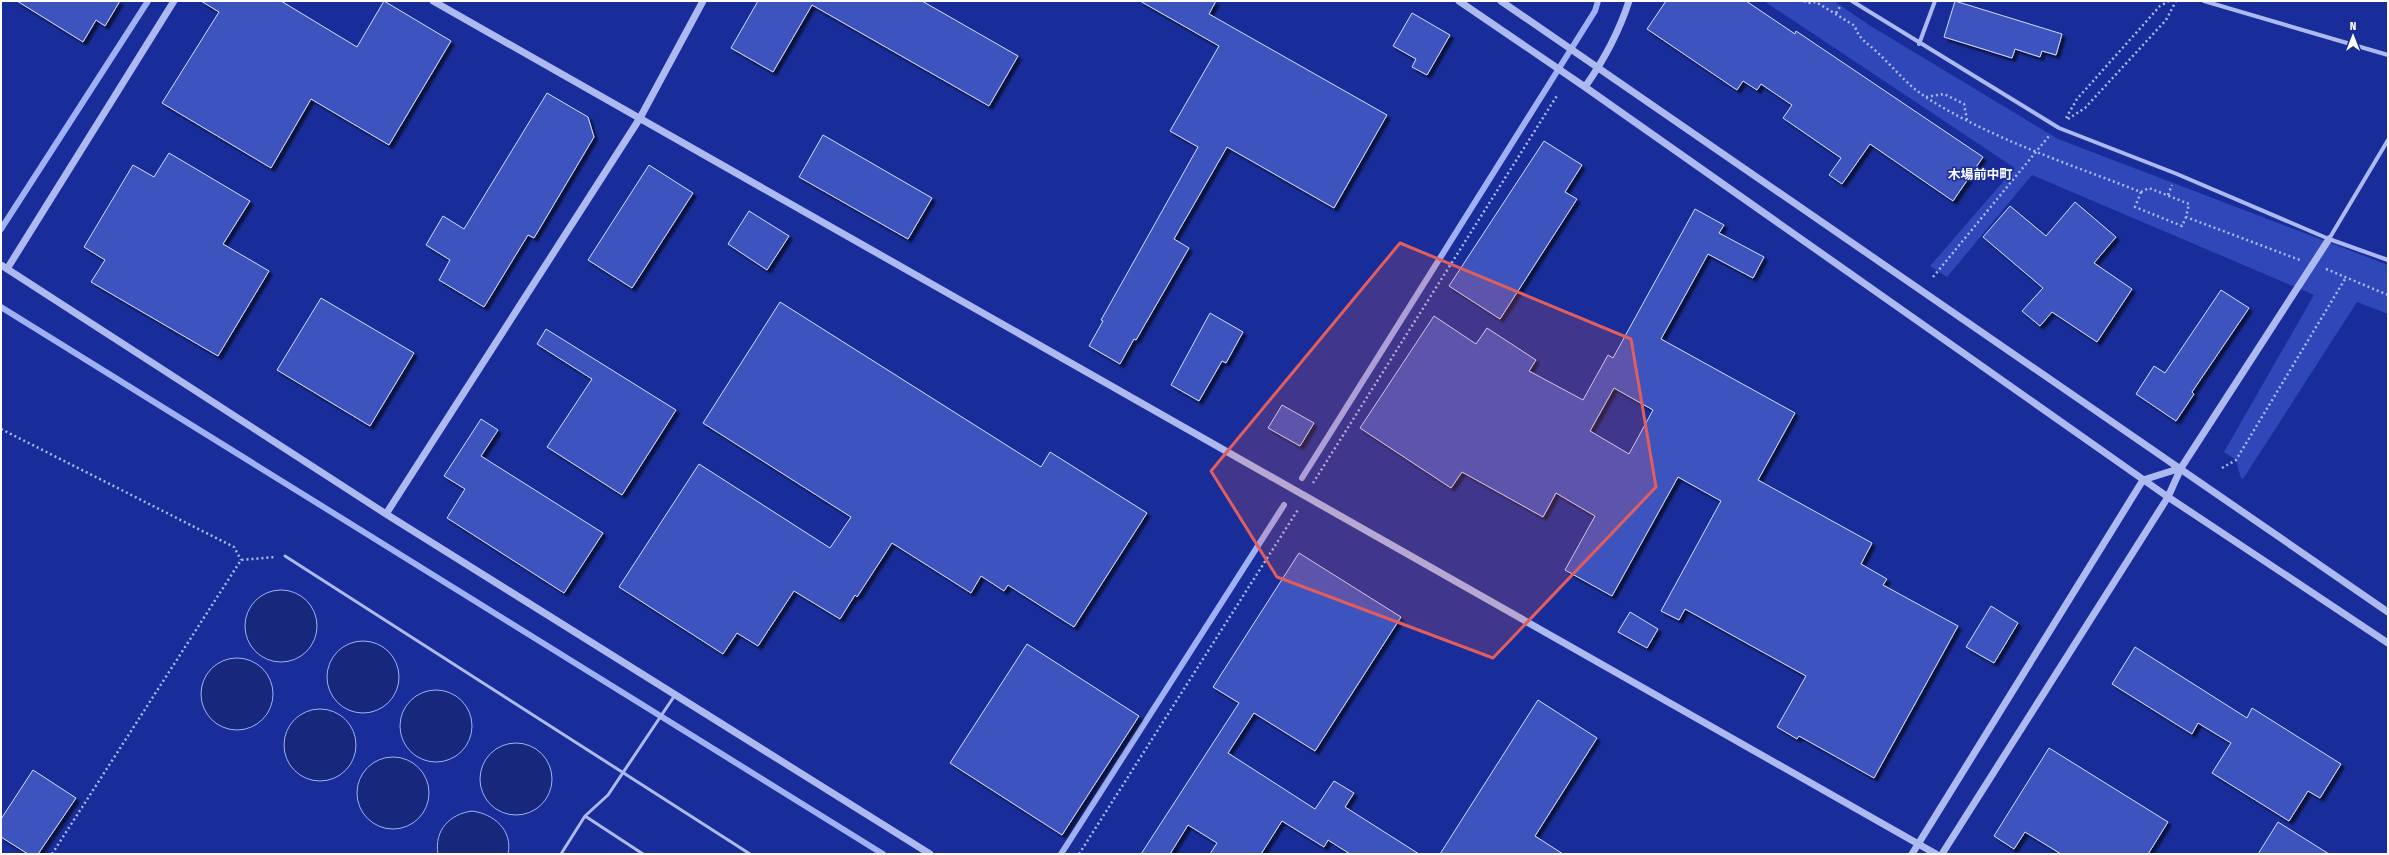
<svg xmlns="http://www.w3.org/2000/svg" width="2389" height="855" font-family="'Fira Sans Condensed','Noto Sans JP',sans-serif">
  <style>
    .green { fill: #2f47b9 }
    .water { fill: #17277b; stroke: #a0b0f4 }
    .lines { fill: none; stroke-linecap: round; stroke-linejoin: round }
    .stream { stroke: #a0b0f4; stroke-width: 6 }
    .building { fill: #3d53be; stroke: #d4dbfc; fill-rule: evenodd; filter: url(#shadow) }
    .path { stroke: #adb9f1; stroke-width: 2.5; stroke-dasharray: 2 3; stroke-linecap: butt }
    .service { stroke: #adb9f1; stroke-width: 3 }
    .minor { stroke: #adb9f1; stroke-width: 4 }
    .tertiary { stroke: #adb9f1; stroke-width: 7 }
    .marked { fill: #e05e5e; fill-opacity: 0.2; stroke: #e05e5e; stroke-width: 3; stroke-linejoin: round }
    .labels { text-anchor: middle; stroke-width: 3; stroke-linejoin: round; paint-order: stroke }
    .quarter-label { font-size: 13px; font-weight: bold; fill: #fff; stroke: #182d99 }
  </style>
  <defs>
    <filter id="shadow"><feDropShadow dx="3.5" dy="3.5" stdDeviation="1" flood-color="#0009"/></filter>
  </defs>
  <rect width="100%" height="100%" fill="#182d99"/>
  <path class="green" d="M1764,1h70l35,24 189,114 330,126v49l-31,-12 -114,177 -2,-1 -5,-18 -12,-8 90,-157 -282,-120 -85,102 -17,-11 85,-98z"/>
  <path class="water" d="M245 626a36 36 0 1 1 72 0a36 36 0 1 1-72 0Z
    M327 677a36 36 0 1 1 72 0a36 36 0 1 1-72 0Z
    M201 694a36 36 0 1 1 72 0a36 36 0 1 1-72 0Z
    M400 726a36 36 0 1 1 72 0a36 36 0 1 1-72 0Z
    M284 745a36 36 0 1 1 72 0a36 36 0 1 1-72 0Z
    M480 779a36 36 0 1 1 72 0a36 36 0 1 1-72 0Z
    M357 793a36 36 0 1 1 72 0a36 36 0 1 1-72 0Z
    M472,811c22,3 41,19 36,43h-70c-4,-24 12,-40 34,-43z"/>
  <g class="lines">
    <path class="stream" d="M1,229l147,-228
      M1,307l882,547
      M1302,478l293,-467 3,-10
      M1061,854l223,-349"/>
  </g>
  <path class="building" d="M17,1h103l-15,25 -9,-6 -13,22z
    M201,1h80l76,46 27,-46 67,40 -62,104 -78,-46 -40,69 -109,-65 57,-91z
    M758,1h164l96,55 -29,50 -177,-101 -39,67 -42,-24z
    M1140,1h76l-7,13 178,101 -53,93 -107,-61 -53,92 15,9 -53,92 -2,-1 -14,25 -31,-18 14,-25 -2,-1 97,-173 -28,-16 49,-85z
    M1666,1h80l49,33 1,-3 187,126 -30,44 -83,-57 -28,40 -13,-9 12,-17 -58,-40 9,-13 -31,-21 -4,6 -14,-9 -6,9 -90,-61z
    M1955,1l107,33 -6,21 -14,-4 -2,6 -25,-8 -3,9 -68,-21z
    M1412,13l38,22 -23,40 -15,-8 4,-8 -23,-13z
    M547,93l41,24 6,20 -60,101 -6,-3 -44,72 -45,-27 11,-20 -24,-15 17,-29 21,13z
    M823,135l109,63 -24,41 -109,-62z
    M1544,141l38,24 -17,27 12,7 -77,120 -51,-33z
    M169,153l81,48 -27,43 46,27 -51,85 -127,-74 14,-22 -21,-13 49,-82 21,12z
    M649,165l44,28 -61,95 -44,-28z
    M2075,202l41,35 -22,26 38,26 -35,53 -45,-30 -12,14 -18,-15 21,-23 -60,-51 27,-31 36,30z
    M1695,209l29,16 -5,8 45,24 -11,21 -45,-24 -47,85 134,74 -37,67 114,63 -11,21 26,15 -4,6 75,41 -84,152 -75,-42 -2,3 -20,-12 29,-51 -121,-67 -6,11 -18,-9 60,-110 -43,-24 -66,119 -47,-26 30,-54 -39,-23 -13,24 -81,-45 -11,16 -91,-60 74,-112 42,28 11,-16 49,32 -7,11 54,29 25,-45 5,3zM1614,388l39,22 -24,44 -39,-23z
    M749,211l40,25 -22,34 -39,-26z
    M2221,290l28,18 -57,84 2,2 -18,27 -40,-27 18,-28 11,7z
    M321,298l93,55 -44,73 -93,-56z
    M780,302l261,165 9,-15 97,61 -73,114 -66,-42 -4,6 -23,-15 -10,17 -79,-50 -35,54 -2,-2 -15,24 -46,-28 -36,55 -21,-13 -14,21 -104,-67 80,-123 131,84 21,-31 -148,-94z
    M1210,313l33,19 -17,31 -4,-2 -23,40 -28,-16z
    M546,329l130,81 -54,85 -75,-48 45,-68 -55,-35z
    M1282,405l32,18 -14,23 -32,-18z
    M481,419l17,11 -17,26 122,77 -39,60 -117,-75 18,-29 -21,-13z
    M1299,553l102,64 -86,134 -61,-38 -26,40 87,56 19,-28 20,12 -9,14 74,47h-69l-22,-14 -4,7 -42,-26 -21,33h-51l7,-11 -29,-18 -18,29h-29l98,-151 -26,-16z
    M1991,606l27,17 -24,40 -28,-16z
    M1630,612l28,17 -11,19 -29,-16z
    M1027,644l112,72 -77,119 -112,-72z
    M2135,647l112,71 5,-10 89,56 -21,34 -12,-7 -19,30 -77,-48 19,-30 -33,-20 -6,11 -80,-50z
    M1538,700l59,38 -62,98 28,18h-123z
    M2049,748l119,74 -20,32h-87l-36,-22 -11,17 -20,-13z
    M33,770l43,28 -38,56h-10l-27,-17v-18z
    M2278,822l51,32h-71z"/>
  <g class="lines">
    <path class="path" d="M1804,1l4,2 8,-1 39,24c3,13 14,18 23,27 16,15 30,33 49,45 65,41 142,66 214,94l8,-4 40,16 -3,13 114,43
      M1836,13l5,-8
      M1926,97l18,-3 20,10 3,16
      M2066,118l11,-19 83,-93 9,-5
      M2068,119l17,-11 81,-88 10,-19
      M2141,192l-6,15 47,19 4,-9
      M2168,195l4,-10
      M2326,269l62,26
      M1933,277l116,-141
      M1,429l233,118 7,13
      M2222,468l14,-8 109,-181
      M1313,483l245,-389
      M52,854l189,-294 34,-3
      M1079,854l220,-346"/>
    <path class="service" d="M285,556l465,298
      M585,816l58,38
      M561,854l24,-38 23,-21 67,-100"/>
    <path class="minor" d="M1852,1l207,127 118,46 152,65 59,21
      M2204,1l184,54
      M1919,44l16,-43
      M2329,239l59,-99"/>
    <path class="tertiary" d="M433,1l1503,853
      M1459,1l126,86 583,410 220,146
      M1501,1l887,611
      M1585,87c19,-27 34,-55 44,-86
      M1,265l385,249 544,340
      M7,269l167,-268
      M386,514l254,-396 63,-117
      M1912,854l231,-374 38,-12
      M1942,854l226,-357 13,-29 148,-229"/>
  </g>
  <path class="marked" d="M1400,243l231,96 25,148 -163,171 -216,-81 -66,-106z"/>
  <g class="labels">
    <g class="quarter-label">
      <text x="1980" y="179">木場前中町</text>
    </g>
  </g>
  <rect width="2389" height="855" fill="none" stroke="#ffffff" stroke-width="4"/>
  <g transform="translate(2353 36)" stroke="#182d99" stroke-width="3" paint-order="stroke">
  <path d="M0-3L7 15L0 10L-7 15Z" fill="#ffffff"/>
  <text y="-6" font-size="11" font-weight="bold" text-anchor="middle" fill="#ffffff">N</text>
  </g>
</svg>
